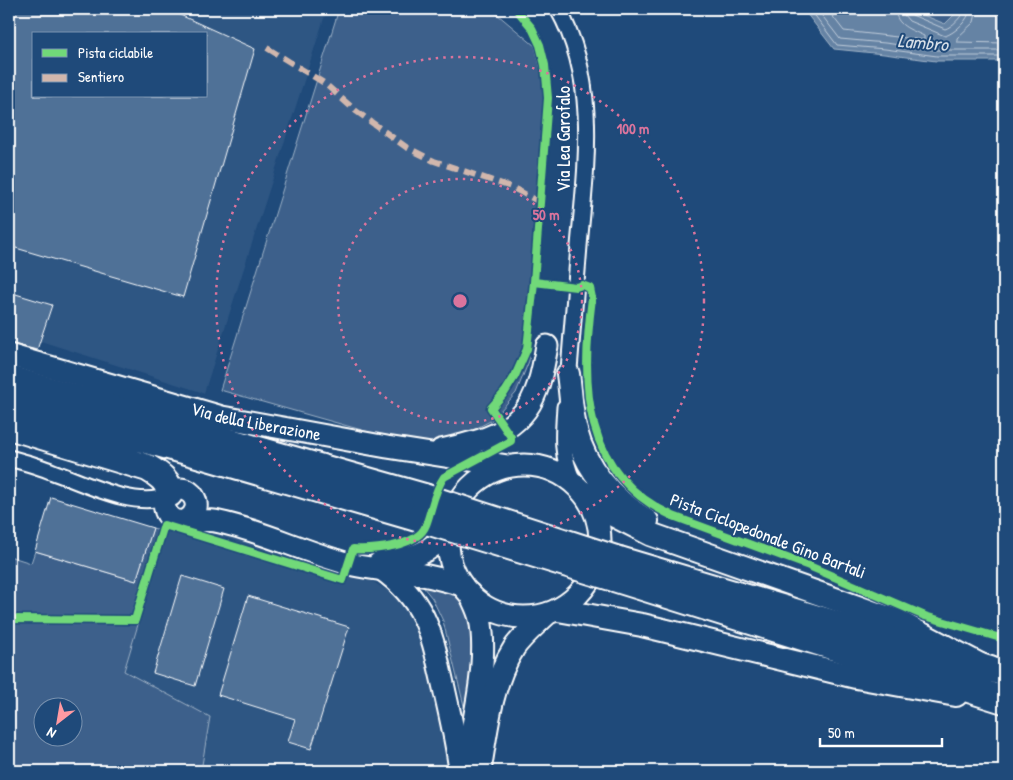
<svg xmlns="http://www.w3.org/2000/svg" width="1013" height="780" font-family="'Patrick Hand',sans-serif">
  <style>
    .built { fill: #2e5683; fill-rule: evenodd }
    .green { fill: #3c618b; stroke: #9eb0c5; fill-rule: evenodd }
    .water { fill: #6583a4; stroke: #a3b5c8 }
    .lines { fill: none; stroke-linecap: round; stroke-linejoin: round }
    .shore { stroke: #c1cddb; stroke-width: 1 }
    .building { fill: #507197; stroke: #fff; fill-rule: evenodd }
    .street-casing { stroke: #fff; stroke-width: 19 }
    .secondary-casing { stroke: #fff; stroke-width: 25 }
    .primary-casing { stroke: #fff; stroke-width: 26 }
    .highway-casing { stroke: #fff; stroke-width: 30 }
    .street { stroke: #1f4a7a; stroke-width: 15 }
    .secondary { stroke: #1f4a7a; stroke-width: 21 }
    .primary { stroke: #1f4a7a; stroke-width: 22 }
    .highway { stroke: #1f4a7a; stroke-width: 26 }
    .highway-bridge-casing { stroke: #fff; stroke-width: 30; stroke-linecap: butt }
    .highway-bridge { stroke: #1f4a7a; stroke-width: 26 }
    .quiet { stroke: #d1b7ad; stroke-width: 6; stroke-dasharray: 12 6; stroke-linecap: butt }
    .cycleway-casing { stroke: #1f4a7a; stroke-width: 11 }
    .cycleway { stroke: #71d979; stroke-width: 8 }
    .ring { fill: none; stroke: #da749d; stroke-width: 2.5; stroke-dasharray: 2.5 5 }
    .labels { text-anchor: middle; stroke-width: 4; stroke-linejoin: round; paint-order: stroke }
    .street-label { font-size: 18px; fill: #fff; stroke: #1f4a7a }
    .water-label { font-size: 19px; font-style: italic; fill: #d8e0e8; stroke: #1f4a7a }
    .centre { fill: #da749d; stroke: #1f4a7a; stroke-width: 2.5 }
    .ring-label { font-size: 15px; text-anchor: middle; font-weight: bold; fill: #da749d; stroke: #1f4a7a; stroke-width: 4; stroke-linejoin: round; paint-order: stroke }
  </style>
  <rect width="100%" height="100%" fill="#1f4a7a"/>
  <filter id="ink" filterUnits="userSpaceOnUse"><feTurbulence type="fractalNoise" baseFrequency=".02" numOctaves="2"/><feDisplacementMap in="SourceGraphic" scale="10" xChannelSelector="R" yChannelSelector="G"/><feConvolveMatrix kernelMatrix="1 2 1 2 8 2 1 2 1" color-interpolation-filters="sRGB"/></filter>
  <g filter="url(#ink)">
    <path class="built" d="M9,9h318l-123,384 -195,-62zM34,34h172v62h-172z
      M168,521l184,48 46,28 20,22 37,128 -7,24h-247l9,-54 -86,-45z"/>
    <path class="green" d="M339,9h152l44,37 13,52 -19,263 -13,32 -24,27 -40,21 -37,4 -195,-55z
      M909,9h51l-15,16z
      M153,528l13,4 -42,139 86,46 -9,54h-192v-215l22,7 4,-12 101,30zM42,708h30v30h-30z
      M419,582c13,3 28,5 39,14 21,18 11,91 9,117l-3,-7 -21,-85 -11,-23z"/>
    <path class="water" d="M803,9h106l36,15 15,-15h44v52h-68l-52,-7 -50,-5z"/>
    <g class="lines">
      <path class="shore" d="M810,9l27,36 48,4 52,7h67
        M817,9l23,30 45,4 52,7h67
        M827,9l17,22 80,9v-4c-14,-7 -28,-10 -29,-27
        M903,9l1,6 5,6 36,15c10,-3 24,-16 25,-27
        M909,9l3,6 33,14c7,-2 18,-13 19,-20
        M977,9l-3,13 -17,16v4l47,1"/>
    </g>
    <path class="building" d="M9,9h158l88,40 -72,248 -174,-51zM34,34h172v62h-172z
      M9,292l43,13 -15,45 -28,-7z
      M51,497l102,31 -17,53 -101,-30z
      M182,576l42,13 -29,97 -42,-13z
      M248,596l101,31 -38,122 -23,-7 7,-23 -77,-24z"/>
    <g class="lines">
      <g class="street-casing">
        <path id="street" d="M558,9c41,72 28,158 21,237 -4,45 -7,91 -11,136
          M565,407c-2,29 -4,48 8,74
          M9,458c15,4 30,8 44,14 29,10 85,39 115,23"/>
      </g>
      <g class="secondary-casing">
        <g id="secondary">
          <path id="s1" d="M9,355l213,62 165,30 121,19"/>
          <path d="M441,450c39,-9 79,-16 95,-59 6,-14 8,-30 11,-45"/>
          <circle cx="524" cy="541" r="76"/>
          <path d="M187,520c21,-13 2,-40 -16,-28 -10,7 -8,23 3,28 6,3 30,-1 41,1 45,9 87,30 131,42 20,6 43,7 64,10 18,2 35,7 52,12"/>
          <path d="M379,563c31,-5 50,-7 70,-33"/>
          <path d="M381,569c47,33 51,68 63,119 6,28 13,55 16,83"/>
          <path d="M465,765c8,-41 24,-105 15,-146 -2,-9 -6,-16 -10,-25"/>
          <path d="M480,771c7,-41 11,-87 34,-123 9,-13 22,-23 33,-34"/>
        </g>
      </g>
      <g class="primary-casing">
        <path id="primary" d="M568,374c3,19 3,39 8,57 10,39 38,69 71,90
          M583,492l20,18 47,24 247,87 93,49 14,5
          M558,610l84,15 214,52 100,18"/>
      </g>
      <g class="highway-casing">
        <path id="highway" d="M9,379l415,118
          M9,403l185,50 223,65
          M9,426l139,42c10,6 22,13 21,26
          M619,560l371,110
          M614,578l390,122"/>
      </g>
      <use href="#street" class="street"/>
      <use href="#secondary" class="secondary"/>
      <use href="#primary" class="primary"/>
      <use href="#highway" class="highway"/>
      <g class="highway-bridge-casing">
        <path id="highway-bridge" d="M424,497l195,63
          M417,518l197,60"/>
      </g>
      <use href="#highway-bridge" class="highway-bridge"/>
      <path class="quiet" d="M267,48l57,35 32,28 50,36 28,14 77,26 29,15"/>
      <g class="cycleway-casing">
        <path id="cycleway" d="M534,282l42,5 6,-2 8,3 2,10c-11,87 -11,176 81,218l136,50 116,50 79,23
          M9,619l126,1 29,-95 179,55 10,-31c20,1 65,-2 73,-24 6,-16 8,-34 18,-48l67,-36v-4l-20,-29 14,-16 10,-16 12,-27 7,-67 14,-184 -3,-33 -5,-20 -8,-17 -16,-19"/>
      </g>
      <use href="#cycleway" class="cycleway"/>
    </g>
  </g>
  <g class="ring">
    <circle cx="460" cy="301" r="122"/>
    <circle cx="460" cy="301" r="244"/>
  </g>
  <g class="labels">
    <g class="street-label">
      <text transform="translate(564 139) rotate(-90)" y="6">Via Lea Garofalo</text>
      <text dy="6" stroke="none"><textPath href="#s1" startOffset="256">Via della Liberazione</textPath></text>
      <text transform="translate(768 536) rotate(21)" y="6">Pista Ciclopedonale Gino Bartali</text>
    </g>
    <g class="water-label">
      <text transform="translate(923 42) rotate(5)" y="7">Lambro</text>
    </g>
  </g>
  <circle cx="460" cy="301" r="8" class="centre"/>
  <g class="ring-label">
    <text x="633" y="134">100 m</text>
    <text x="546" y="220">50 m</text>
  </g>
  <rect width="1013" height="780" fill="none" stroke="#1f4a7a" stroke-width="30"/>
  <rect x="15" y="15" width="983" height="750" fill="none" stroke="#fff" stroke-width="2" filter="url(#ink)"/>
  <rect x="32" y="32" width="175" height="65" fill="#1f4a7a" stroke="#7992af"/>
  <rect x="42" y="49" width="25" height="8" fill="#71d979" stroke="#7992af"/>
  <text x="78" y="58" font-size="15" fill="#ffffff">Pista ciclabile</text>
  <rect x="42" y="74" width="25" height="8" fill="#d1b7ad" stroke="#7992af"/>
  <text x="78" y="82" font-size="15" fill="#ffffff">Sentiero</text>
  <g transform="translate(58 722) rotate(211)"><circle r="24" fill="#1f4a7a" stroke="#7992af"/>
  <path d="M0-4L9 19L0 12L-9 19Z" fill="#ff9aa2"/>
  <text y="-8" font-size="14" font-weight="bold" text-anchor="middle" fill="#ffffff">N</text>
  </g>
  <path d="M820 738v8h122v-8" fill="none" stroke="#ffffff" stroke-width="2.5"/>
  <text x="828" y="738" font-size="15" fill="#ffffff" stroke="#1f4a7a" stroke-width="4" paint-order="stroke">50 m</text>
</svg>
